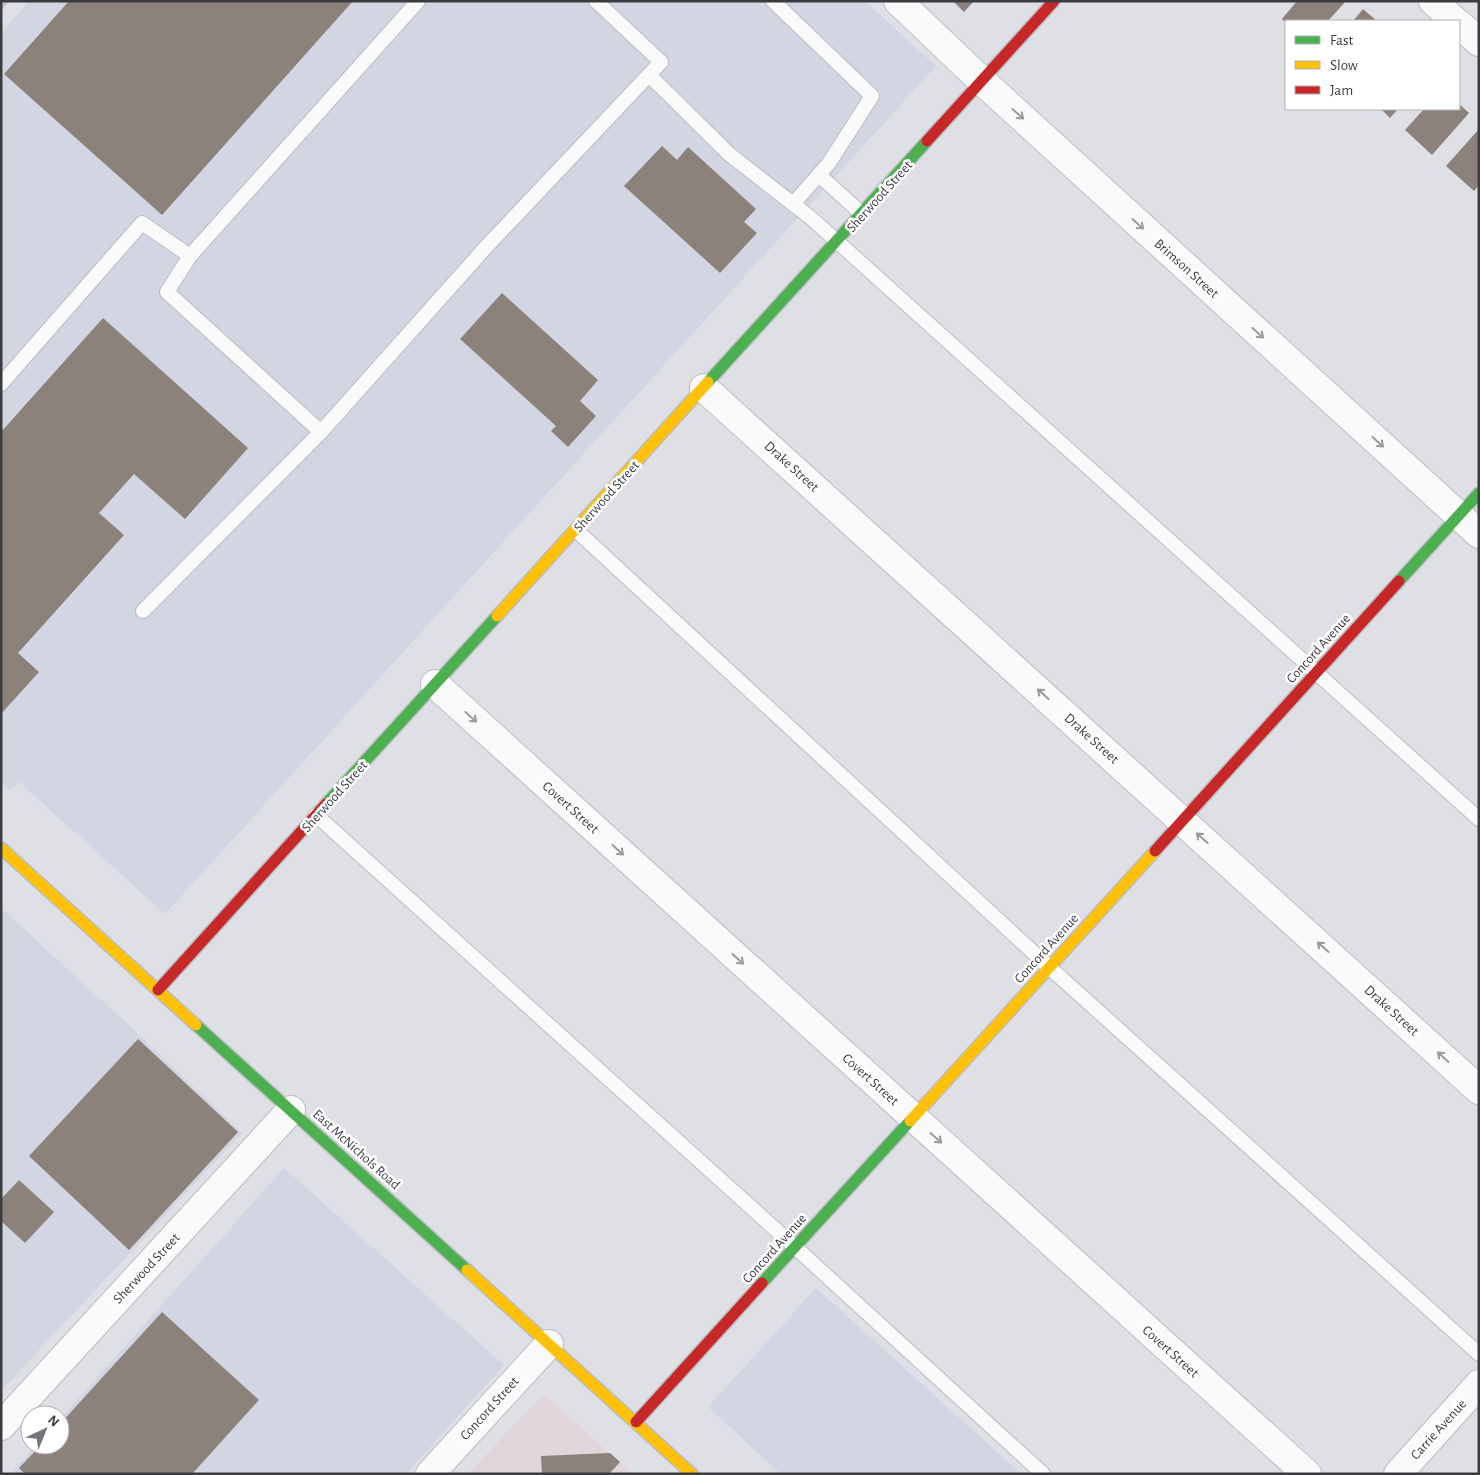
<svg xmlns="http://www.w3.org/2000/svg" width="1480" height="1475" font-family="'Alegreya Sans',sans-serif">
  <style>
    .commercial { fill: #e3d6da }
    .built { fill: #d2d5e2 }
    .building { fill: #8c827b }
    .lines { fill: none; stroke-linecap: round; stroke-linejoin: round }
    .lane-casing { stroke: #bcbdc2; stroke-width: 16 }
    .street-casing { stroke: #bcbdc2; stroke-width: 30 }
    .fast-casing { stroke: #bcbdc2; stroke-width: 14 }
    .slow-casing { stroke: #bcbdc2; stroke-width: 14 }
    .jam-casing { stroke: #bcbdc2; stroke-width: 14 }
    .lane { stroke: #fafafb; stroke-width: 14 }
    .street { stroke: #fafafb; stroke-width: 28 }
    .fast { stroke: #4caf50; stroke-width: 11 }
    .slow { stroke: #ffc107; stroke-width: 11 }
    .jam { stroke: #c62828; stroke-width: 11 }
    .rail { stroke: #c7c7c9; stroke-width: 4; stroke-dasharray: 10 5; stroke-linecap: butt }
    .oneway { stroke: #9a9b9e }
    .labels { text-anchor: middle; stroke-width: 5; stroke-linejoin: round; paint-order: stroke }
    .street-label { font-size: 14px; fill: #3a3c40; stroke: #fff }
  </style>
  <rect width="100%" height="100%" fill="#dee0e6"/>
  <path class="commercial" d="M544,1394l89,80h-166z"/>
  <path class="built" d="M29,1h836l71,65 -771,848 -146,-132 -9,8 -9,-8v-749z
    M1,908l132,121 109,104 -241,258z
    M284,1168l220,197 -98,109h-395l25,-29h24v-26z
    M816,1288l205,186h-240l-73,-67z"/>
  <path class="building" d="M69,1h284l-191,214 -158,-141z
    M953,1h21l-10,11z
    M1297,1h49l-18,20h-42v2l-4,-4z
    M1363,9l14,12h-24z
    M1459,104l10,9 -37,42 -27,-25 19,-21h35z
    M1381,109h17l-8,9z
    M1479,129v56l-5,6 -28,-25z
    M662,146l15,14 11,-13 68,62 -12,13 13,11 -37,40 -96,-87z
    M502,293l96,87 -18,21 16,15 -28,31 -17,-16 5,-5 -96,-87z
    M103,318l145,130 -63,71 -51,-45 -35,39 25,22 -106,118 21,19 -38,42v-282z
    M138,1039l100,93 -109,118 -100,-94z
    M19,1180l35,32 -29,31 -24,-22v-22z
    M162,1312l97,88 -67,74h-167l-6,-6 22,-23h19v-21z
    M610,1453l10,9 -11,12h-67l-1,-18z"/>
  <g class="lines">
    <g class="lane-casing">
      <path id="lane" d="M773,1l99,95 -43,67 -36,41
        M649,75l80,79 82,64 668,601
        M819,175l43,39
        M190,256l228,-255
        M1,384l141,-161 48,33 -23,36 154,140 -178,179
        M321,432l165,-185 175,-185 -65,-61
        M576,530l473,437 430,387
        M316,815l479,432 248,227"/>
    </g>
    <g class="street-casing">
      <path id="street" d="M898,1l84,80 497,453
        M1433,1l22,20
        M1459,24l20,18
        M704,388l775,702
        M435,684l872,790
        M1,1426l290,-316
        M430,1474l119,-130
        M1398,1474l81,-90"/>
    </g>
    <g class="fast-casing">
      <path id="fast" d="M708,382l219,-241
        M1399,581l80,-88
        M326,804l171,-188
        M196,1025l271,245
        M762,1283l148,-162"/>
    </g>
    <g class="slow-casing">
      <path id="slow" d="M497,616l211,-234
        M1,848l195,177
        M910,1121l245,-270
        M467,1270l225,204"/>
    </g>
    <g class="jam-casing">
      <path id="jam" d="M927,141l127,-140
        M1155,851l244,-270
        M158,990l168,-186
        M636,1422l126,-139"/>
    </g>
    <use href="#lane" class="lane"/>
    <use href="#street" class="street"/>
    <use href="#fast" class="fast"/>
    <use href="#slow" class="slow"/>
    <use href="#jam" class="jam"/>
    <path class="rail" d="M1,8l6,-7"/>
  </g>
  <defs><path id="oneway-shaft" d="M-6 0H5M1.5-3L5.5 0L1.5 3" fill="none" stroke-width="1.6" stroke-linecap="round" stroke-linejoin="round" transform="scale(1.25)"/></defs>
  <g class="oneway">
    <use href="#oneway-shaft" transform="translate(1018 114) rotate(42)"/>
    <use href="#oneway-shaft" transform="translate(1138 224) rotate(42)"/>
    <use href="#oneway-shaft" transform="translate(1258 333) rotate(42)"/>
    <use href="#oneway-shaft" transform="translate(1378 442) rotate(42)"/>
    <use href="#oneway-shaft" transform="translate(1043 694) rotate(-138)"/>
    <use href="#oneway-shaft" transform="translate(471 717) rotate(42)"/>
    <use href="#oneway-shaft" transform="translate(1202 838) rotate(-138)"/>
    <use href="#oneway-shaft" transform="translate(618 850) rotate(42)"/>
    <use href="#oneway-shaft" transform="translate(1323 947) rotate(-138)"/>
    <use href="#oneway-shaft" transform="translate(738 959) rotate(42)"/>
    <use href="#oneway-shaft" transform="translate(1443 1057) rotate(-138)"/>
    <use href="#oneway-shaft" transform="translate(936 1138) rotate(42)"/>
  </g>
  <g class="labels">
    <g class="street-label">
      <text transform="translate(879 196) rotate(-48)" y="5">Sherwood Street</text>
      <text transform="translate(1187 268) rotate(42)" y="5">Brimson Street</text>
      <text transform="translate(792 466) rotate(42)" y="5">Drake Street</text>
      <text transform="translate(606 496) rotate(-48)" y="5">Sherwood Street</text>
      <text transform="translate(1318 648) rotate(-48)" y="5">Concord Avenue</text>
      <text transform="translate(1092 738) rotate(42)" y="5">Drake Street</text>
      <text transform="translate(334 796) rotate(-48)" y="5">Sherwood Street</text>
      <text transform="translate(571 807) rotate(42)" y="5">Covert Street</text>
      <text transform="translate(1046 948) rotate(-48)" y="5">Concord Avenue</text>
      <text transform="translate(1392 1010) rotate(42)" y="5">Drake Street</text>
      <text transform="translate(871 1079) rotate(42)" y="5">Covert Street</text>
      <text transform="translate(357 1149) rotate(42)" y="5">East McNichols Road</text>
      <text transform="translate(774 1248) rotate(-48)" y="5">Concord Avenue</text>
      <text transform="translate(146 1268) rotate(-47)" y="5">Sherwood Street</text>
      <text transform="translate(1171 1351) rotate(42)" y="5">Covert Street</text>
      <text transform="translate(489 1408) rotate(-48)" y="5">Concord Street</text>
      <text transform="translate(1438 1429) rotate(-48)" y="5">Carrie Avenue</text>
    </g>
  </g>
  <rect width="1480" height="1475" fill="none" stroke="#3a3c40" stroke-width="5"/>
  <rect x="1285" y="20" width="175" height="90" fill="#ffffff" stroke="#b0b1b3"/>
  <rect x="1295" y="36" width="25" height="8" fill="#4caf50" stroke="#b0b1b3"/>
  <text x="1330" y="45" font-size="15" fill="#3a3c40">Fast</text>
  <rect x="1295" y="61" width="25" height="8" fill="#ffc107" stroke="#b0b1b3"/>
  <text x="1330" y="70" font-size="15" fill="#3a3c40">Slow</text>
  <rect x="1295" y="86" width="25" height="8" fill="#c62828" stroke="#b0b1b3"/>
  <text x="1330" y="95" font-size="15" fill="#3a3c40">Jam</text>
  <g transform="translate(45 1430) rotate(44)"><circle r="24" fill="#ffffff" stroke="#b0b1b3"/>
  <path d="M0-4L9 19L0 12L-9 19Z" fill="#73757a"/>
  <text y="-8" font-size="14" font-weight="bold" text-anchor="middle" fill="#3a3c40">N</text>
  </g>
</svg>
